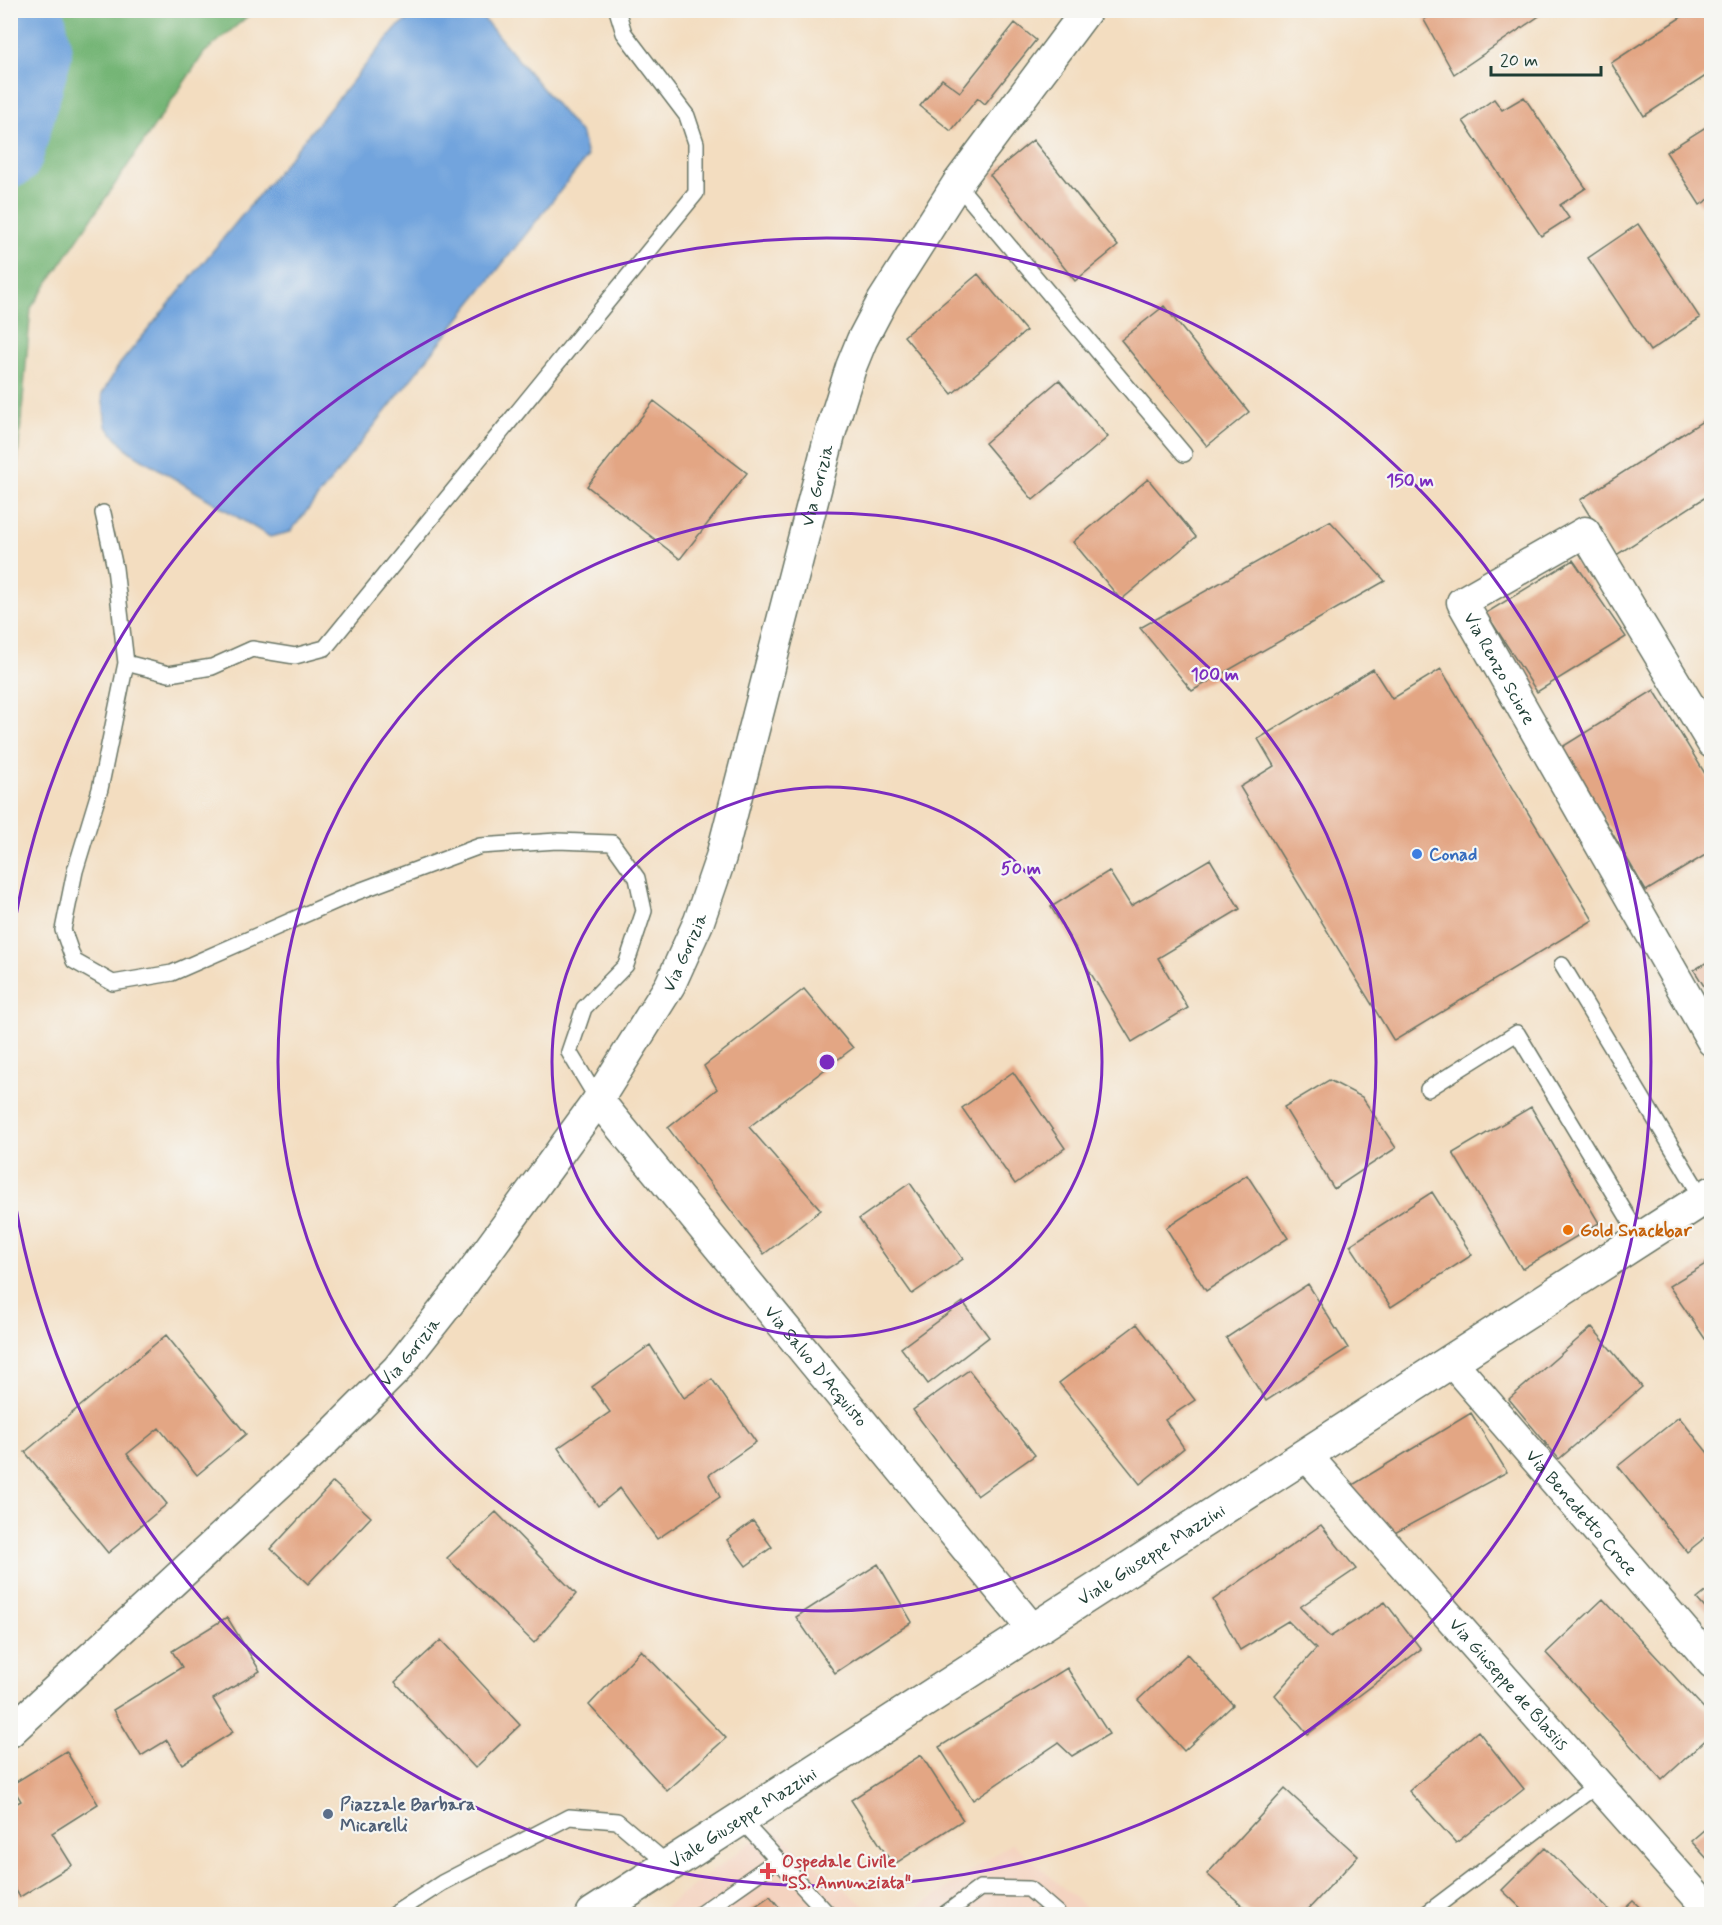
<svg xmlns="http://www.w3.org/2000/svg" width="1722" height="1925" font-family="Mynerve,sans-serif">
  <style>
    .built { fill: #f4d3c0 }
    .forest { fill: #75b576; stroke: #4a7955; stroke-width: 1.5 }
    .water { fill: #72a4dd; stroke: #487088; stroke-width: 1.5 }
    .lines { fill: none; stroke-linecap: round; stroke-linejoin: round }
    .river { stroke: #72a4dd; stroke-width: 66 }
    .building { fill: #e3a684 }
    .lane-casing { stroke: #697565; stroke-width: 18 }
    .street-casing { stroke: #697565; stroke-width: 33 }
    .secondary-casing { stroke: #697565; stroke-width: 36 }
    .lane { stroke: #fff; stroke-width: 15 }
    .street { stroke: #fff; stroke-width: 30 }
    .secondary { stroke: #fff; stroke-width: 33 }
    .ring { fill: none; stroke: #7b2cbf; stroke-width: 3 }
    .shop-dot { fill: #3f7fe0; stroke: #f6f6f2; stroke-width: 2 }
    .food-dot { fill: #e8710a; stroke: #f6f6f2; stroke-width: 2 }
    .service-dot { fill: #5c6f8a; stroke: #f6f6f2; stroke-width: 2 }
    .health-dot { fill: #e0444e; stroke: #f6f6f2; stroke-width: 2 }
    .labels { text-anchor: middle; stroke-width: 4.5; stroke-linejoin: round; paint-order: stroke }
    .street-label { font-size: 18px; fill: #1f3d34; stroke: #f6f6f2 }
    .shop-label { font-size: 18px; font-weight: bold; fill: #366cbe; stroke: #f6f6f2; text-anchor: start }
    .food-label { font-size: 18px; font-weight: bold; fill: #c56008; stroke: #f6f6f2; text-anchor: start }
    .service-label { font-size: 18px; font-weight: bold; fill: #4e5e75; stroke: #f6f6f2; text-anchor: start }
    .health-label { font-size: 18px; font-weight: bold; fill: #be3a42; stroke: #f6f6f2; text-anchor: start }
    .centre { fill: #7b2cbf; stroke: #f6f6f2; stroke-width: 3 }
    .ring-label { font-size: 18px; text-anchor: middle; font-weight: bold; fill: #7b2cbf; stroke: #f6f6f2; stroke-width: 4.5; stroke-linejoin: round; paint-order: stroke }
  </style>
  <rect width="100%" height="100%" fill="#f6f6f2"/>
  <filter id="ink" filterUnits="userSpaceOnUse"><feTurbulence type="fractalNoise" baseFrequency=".0167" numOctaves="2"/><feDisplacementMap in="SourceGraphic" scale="12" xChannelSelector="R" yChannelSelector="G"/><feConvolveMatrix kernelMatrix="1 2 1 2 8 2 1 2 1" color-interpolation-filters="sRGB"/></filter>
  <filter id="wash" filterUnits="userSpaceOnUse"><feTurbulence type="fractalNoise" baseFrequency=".008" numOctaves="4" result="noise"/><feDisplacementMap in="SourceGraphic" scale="24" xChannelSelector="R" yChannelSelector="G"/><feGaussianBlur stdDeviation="1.35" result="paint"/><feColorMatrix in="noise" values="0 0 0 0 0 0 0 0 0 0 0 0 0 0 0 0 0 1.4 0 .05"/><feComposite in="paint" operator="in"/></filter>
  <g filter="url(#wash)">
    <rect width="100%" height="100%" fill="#f3ddc0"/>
    <path class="built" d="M771,1827l103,87h-218z
      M1012,1843l81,71h-184z"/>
    <path class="forest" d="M11,10l243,1 -50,42 -173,255 -16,181 -4,7z"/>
    <path class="water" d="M421,11h56l105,124 5,22 -297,375 -20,5 -141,-86 -23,-25 -4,-32 17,-29 277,-337z"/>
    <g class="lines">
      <path class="river" d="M10,155l29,-102 -8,-43"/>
    </g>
    <g id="blocks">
      <path class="building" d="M1438,10h110l-94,64 -30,-54z
        M1692,10h20v62l-68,44 -33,-53z
        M1015,23l21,17 -51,64 -7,-6 -27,33 -31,-25 22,-27 18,13z
        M1524,97l62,91 -26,17 9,13 -28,18 -78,-115 31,-22 8,11z
        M1712,123v74l-12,8 -34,-53z
        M1033,140l85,106 -43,35 -85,-106z
        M1638,224l62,94 -50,33 -62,-93z
        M978,274l48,57 -74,63 -48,-58z
        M1164,306l85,106 -42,34 -86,-106z
        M1059,380l49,57 -75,63 -48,-57z
        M654,401l93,72 -67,86 -93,-73z
        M1712,415v78l-97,63 -35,-56z
        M1148,479l48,58 -75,63 -48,-58z
        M1330,521l55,60 -193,110 -52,-63z
        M1573,560l53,77 -89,55 -51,-79z
        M1373,669l19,30 49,-30 152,251 -199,121 -154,-254 34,-21 -16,-27z
        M1654,690l58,95v66l-66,40 -84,-144z
        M1210,859l30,50 -82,49 30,50 -56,34 -81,-135 58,-36 22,35z
        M1712,959v40l-18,-29z
        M804,989l49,59 -104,79 72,83 -57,44 -96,-126 49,-39 -13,-23z
        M1013,1072l52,76 -50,36 -53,-76z
        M1329,1080l33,17 34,51 -62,41 -50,-82z
        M1531,1107l68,116 -77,46 -69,-116z
        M1247,1175l41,63 -82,53 -40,-63z
        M910,1183l53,76 -51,35 -53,-75z
        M1432,1192l40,63 -81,52 -41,-62z
        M1712,1260v89l-43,-63z
        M1308,1284l40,64 -82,53 -40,-63z
        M963,1302l26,35 -61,47 -27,-36z
        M1137,1324l58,76 -30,20 19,28 -44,36 -81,-101z
        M1592,1327l50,60 -83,72 -50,-60z
        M166,1335l80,99 -49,41 -38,-47 -32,26 40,50 -59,49 -83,-101z
        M650,1345l34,53 28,-19 44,63 -47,33 11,22 -63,42 -37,-51 -22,18 -40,-58 52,-36 -18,-25z
        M969,1370l66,85 -58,41 -64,-86z
        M1471,1413l36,59 -116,63 -40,-49z
        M1679,1417l33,41v74l-25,20 -69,-86z
        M333,1482l38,35 -63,67 -37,-35z
        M496,1512l80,82 -42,49 -87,-85z
        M753,1521l19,26 -26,19 -19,-26z
        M1321,1525l35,44 -56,38 30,30 55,-35 36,47 -113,85 -33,-39 41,-46 -28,-28 -48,29 -27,-50z
        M878,1564l34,58 -77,51 -39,-56z
        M1712,1587v29l-15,-17z
        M1603,1599l109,118v17l-50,46 -116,-127z
        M227,1617l33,54 -47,28 20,33 -51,32 -15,-24 -26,16 -28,-46 69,-43 -10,-16z
        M441,1640l79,85 -45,43 -80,-86z
        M641,1650l85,88 -59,53 -78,-86z
        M1187,1654l46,51 -49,46 -46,-51z
        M1067,1668l42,66 -37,22 -14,-13 -85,57 -34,-53z
        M1478,1731l46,58 -68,54 -47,-52z
        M66,1751l32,53 -46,29 20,32 -52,32 -10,-16v-74l11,-6 -10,-16z
        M921,1755l42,65 -70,45 -42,-65z
        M1285,1789l73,67 -54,58h-52l-45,-40z
        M1712,1823v41l-21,-23z
        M1545,1847l68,67h-86l-25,-24z
        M770,1896l15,18h-41z
        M1633,1901l14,13h-28z"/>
    </g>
  </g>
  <g filter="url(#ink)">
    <use href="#blocks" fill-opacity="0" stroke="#697565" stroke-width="1.5"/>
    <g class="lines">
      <g class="lane-casing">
        <path id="lane" d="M957,184l227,270
          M103,513l12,55 11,95 -26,126 -25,82 -12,59 11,31 39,22 59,-10 182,-80 126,-47 77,-5 55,2 25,35 7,33 -18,54 -42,43 -15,44 29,48
          M126,663l43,11 43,-7 40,-18 43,7 30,-8 371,-455v-50l-9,-27 -63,-83 -7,-23
          M1562,965l141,234
          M1428,1089l89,-56 124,206
          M740,1819l88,95
          M394,1914l48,-31 127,-66 48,4 52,44
          M700,1914l77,-54
          M945,1914l35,-26 49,1 29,25
          M1426,1914l172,-130"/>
      </g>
      <g class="street-casing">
        <g id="street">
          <path id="s1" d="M1712,743l-127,-211 -123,70 250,439"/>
          <path id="s2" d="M598,1100l435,530"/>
          <path id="s3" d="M1451,1361l261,302"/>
          <path id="s4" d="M1306,1455l406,458"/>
          <path id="s5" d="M10,1732l308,-284 79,-79 56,-71 145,-198 72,-115 29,-64 22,-64 110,-426 20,-64 11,-27 21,-40 74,-116 130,-174"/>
        </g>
      </g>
      <g class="secondary-casing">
        <g id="secondary">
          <path id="s6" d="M593,1914l1119,-721"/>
        </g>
      </g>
      <use href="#lane" class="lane"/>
      <use href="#street" class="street"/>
      <use href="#secondary" class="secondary"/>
    </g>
  </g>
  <g class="ring">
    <circle cx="827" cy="1062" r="275"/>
    <circle cx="827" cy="1062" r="549"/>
    <path d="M11 947A824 824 0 1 1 11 1177"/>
  </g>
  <circle class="shop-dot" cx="1417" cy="854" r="6"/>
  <circle class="food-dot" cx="1568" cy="1230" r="6"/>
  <circle class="service-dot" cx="328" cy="1814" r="6"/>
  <path class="health-dot" d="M765 1862h6v6h6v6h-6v6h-6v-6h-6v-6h6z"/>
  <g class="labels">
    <g class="street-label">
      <text dy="6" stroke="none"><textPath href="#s5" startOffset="1524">Via Gorizia</textPath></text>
      <text dy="6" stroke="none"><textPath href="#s1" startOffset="464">Via Renzo Sciore</textPath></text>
      <text dy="6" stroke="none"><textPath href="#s5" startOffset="1038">Via Gorizia</textPath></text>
      <text dy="6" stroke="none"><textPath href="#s5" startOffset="552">Via Gorizia</textPath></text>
      <text dy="6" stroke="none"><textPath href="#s2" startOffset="344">Via Salvo D'Acquisto</textPath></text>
      <text dy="6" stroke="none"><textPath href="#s3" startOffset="200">Via Benedetto Croce</textPath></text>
      <text dy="6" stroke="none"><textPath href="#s6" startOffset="664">Viale Giuseppe Mazzini</textPath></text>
      <text dy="6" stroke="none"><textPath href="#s4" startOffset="306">Via Giuseppe de Blasiis</textPath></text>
      <text dy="6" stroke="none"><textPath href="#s6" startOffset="178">Viale Giuseppe Mazzini</textPath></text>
    </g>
    <g class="shop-label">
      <text x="1429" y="860">Conad</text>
    </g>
    <g class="food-label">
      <text x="1580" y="1236">Gold Snackbar</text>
    </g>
    <g class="service-label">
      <text x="340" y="1810">Piazzale Barbara<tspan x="340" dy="21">Micarelli</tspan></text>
    </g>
    <g class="health-label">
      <text x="782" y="1867">Ospedale Civile<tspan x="782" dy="21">"SS. Annunziata"</tspan></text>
    </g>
  </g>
  <circle cx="827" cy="1062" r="9" class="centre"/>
  <g class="ring-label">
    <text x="1410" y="486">150 m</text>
    <text x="1215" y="680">100 m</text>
    <text x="1021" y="874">50 m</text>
  </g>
  <rect width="1722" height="1925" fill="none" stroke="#f6f6f2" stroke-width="36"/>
  <path d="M1491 66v9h110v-9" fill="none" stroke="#1f3d34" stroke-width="3"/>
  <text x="1500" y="66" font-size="18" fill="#1f3d34" stroke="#f6f6f2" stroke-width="4.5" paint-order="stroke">20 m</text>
</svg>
